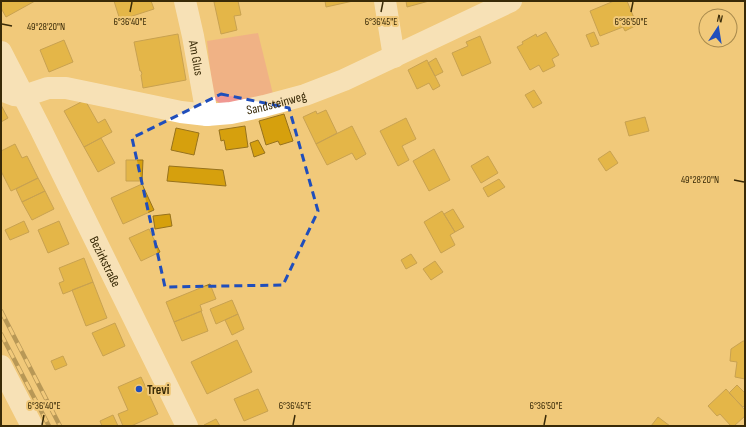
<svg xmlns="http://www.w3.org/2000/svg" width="746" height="427" font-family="'Sofia Sans Condensed',sans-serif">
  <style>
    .green { fill: #f09892 }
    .building { fill: #d6a00d; stroke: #97721d }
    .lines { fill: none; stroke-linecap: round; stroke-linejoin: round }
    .minor { stroke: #fff; stroke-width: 22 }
    .rail-casing { stroke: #745d2c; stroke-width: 4.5 }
    .rail { stroke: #f1c97a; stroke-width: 3; stroke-dasharray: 9; stroke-linecap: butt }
    .marked { fill: none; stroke: #204ebb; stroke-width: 3; stroke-dasharray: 8 5; stroke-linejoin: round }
    .ticks { fill: none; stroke: #392a07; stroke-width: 1.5 }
    .poi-dot { fill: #204ebb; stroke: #f1c97a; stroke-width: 1.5 }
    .labels { text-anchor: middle; stroke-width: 4; stroke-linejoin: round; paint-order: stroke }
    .street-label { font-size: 13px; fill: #392a07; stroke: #f1c97a }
    .poi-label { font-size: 13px; font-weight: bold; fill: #392a07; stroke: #f1c97a; text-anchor: start }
    .ticks-label { font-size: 10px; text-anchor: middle; fill: #392a07; stroke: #f1c97a; stroke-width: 4; stroke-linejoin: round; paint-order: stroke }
  </style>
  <rect width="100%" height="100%" fill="#f1c97a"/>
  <path class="green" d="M258,33l15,61 -52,10 -6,-4 -2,-6 -6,-53z"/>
  <path class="building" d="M1,1h34l-29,16 -5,-9z
    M114,1h37l3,8 -34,11z
    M220,1h18l3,14 -7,1 3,14 -16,4 -7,-32z
    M325,1h28l-27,6z
    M406,1h23l-22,6z
    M614,1h13l10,24 -12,6 -2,-4 -23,9 -10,-25z
    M546,32l13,23 -7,4 3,7 -12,6 -4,-7 -9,5 -13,-23 6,-3 -1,-2 14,-8 1,3z
    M594,32l5,12 -8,3 -5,-12z
    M178,34l8,46 -43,8 -2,-13 1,-1 -1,-3h-1l-6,-29z
    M480,36l11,27 -29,13 -10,-23 16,-7 -2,-4z
    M64,40l9,22 -24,10 -9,-22z
    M436,58l7,14 -8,4 -7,-13z
    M427,60l13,26 -7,4 -4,-7 -12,6 -9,-19z
    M534,90l8,13 -9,5 -8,-13z
    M85,100l13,23 7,-4 7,13 -28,15 -20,-36z
    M1,105l7,13 -7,4z
    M326,110l11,23 -21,11 -13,-27 13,-6 1,3z
    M284,114l9,27 -13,4 -2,-4 -12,4 -7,-24z
    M645,117l4,14 -20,5 -4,-14z
    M406,118l10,21 -14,7 7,14 -11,6 -18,-35z
    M245,126l3,21 -22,3 -2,-10 -3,1 -2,-11z
    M352,126l14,28 -10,6 -4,-7 -25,12 -11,-21z
    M176,128l23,5 -5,22 -23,-5z
    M101,138l14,25 -17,9 -14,-25z
    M258,140l7,13 -11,4 -4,-14z
    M15,144l7,14 5,-2 11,22 -27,13 -10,-20v-20z
    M434,149l16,31 -21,11 -16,-30z
    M610,151l8,12 -12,8 -8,-12z
    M488,156l10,17 -17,10 -10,-17z
    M126,160h17l-1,21h-16z
    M169,166l54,4 3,16 -59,-5z
    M38,178l7,13 -23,11 -6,-13z
    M499,179l6,8 -17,10 -5,-9z
    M142,184l12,26 -31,14 -12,-26z
    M45,191l9,18 -22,11 -10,-18z
    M453,209l11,18 -9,5 -11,-18z
    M442,211l13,21 -5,3 5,10 -14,8 -17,-31z
    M170,214l2,12 -17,3 -2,-13z
    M24,221l5,11 -19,8 -5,-10z
    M59,221l10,23 -21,9 -10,-23z
    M149,229l11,23 -19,9 -12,-23z
    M411,254l6,9 -11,6 -5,-9z
    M84,258l9,24 -30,12 -4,-11 5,-2 -5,-13z
    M435,261l8,11 -12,8 -8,-11z
    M93,282l14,36 -21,8 -14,-36z
    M210,284l6,15 -16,6 2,6 -28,11 -8,-20z
    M232,300l6,14 -22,10 -6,-15z
    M201,311l7,20 -26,10 -8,-19z
    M238,314l6,15 -12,6 -7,-15z
    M115,323l10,23 -22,10 -11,-23z
    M237,340l15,32 -45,22 -16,-32z
    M743,341h2v38l-10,-2 2,-15 -7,-1 1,-12z
    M63,356l4,9 -12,5 -4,-9z
    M141,377l17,37 -27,12h-8l-5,-12 10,-4 -10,-23z
    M737,385l8,8v12l-2,2 -14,-14z
    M258,389l10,22 -24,10 -10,-22z
    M726,389l19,21v6l-11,10h-3l-11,-12 -3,2 -9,-10z
    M113,415l5,11h-16l-2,-5z
    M658,417l12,9h-19z
    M216,419l4,7h-16v-1z"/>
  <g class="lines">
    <g class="minor">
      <path id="s1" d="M185,1l8,35 14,79"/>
      <path d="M385,1l9,56"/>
      <path id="s2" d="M1,52l39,76 147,298"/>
      <path id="s3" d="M1,87l5,5 8,3 10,1 24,-8h18l29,6 86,18 26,3 24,-2 33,-7 41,-11 39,-15 167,-79"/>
      <path d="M1,366l31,60"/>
    </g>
    <g class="rail-casing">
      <path id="rail" d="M1,311l59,115
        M1,334l48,92"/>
    </g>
    <use href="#rail" class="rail"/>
  </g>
  <path d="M0 0H746V427H0ZM221,94l68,14 29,103 -35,74 -118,2 -33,-149z" fill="#f1c97a" fill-opacity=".55" fill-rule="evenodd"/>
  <path class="marked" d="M221,94l68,14 29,103 -35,74 -118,2 -33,-149z"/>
  <path class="ticks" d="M130,12l2,-10M381,12l2,-10M631,12l2,-10M2,24l10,2M734,180l10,2M42,425l2,-10M293,425l2,-10M544,425l2,-10"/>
  <circle class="poi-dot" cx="139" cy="389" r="4"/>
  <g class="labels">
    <g class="street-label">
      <text dy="5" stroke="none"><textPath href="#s1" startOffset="58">Am Glus</textPath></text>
      <text dy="5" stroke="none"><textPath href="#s3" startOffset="283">Sandsteinweg</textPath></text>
      <text dy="5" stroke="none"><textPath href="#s2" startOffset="234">Bezirkstraße</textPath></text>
    </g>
    <g class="poi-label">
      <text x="147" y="394">Trevi</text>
    </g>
  </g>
  <g class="ticks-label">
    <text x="130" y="25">6°36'40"E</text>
    <text x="381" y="25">6°36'45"E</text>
    <text x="631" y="25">6°36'50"E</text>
    <text x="46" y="30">49°28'20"N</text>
    <text x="700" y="183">49°28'20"N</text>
    <text x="44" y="409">6°36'40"E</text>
    <text x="295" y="409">6°36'45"E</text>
    <text x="546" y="409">6°36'50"E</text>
  </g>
  <rect width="746" height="427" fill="none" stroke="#392a07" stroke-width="4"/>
  <g transform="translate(718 28) rotate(12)"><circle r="19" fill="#f1c97a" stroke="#a7894c"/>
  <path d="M0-3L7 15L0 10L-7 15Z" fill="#204ebb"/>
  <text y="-6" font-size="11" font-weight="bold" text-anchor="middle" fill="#392a07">N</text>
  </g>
</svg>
